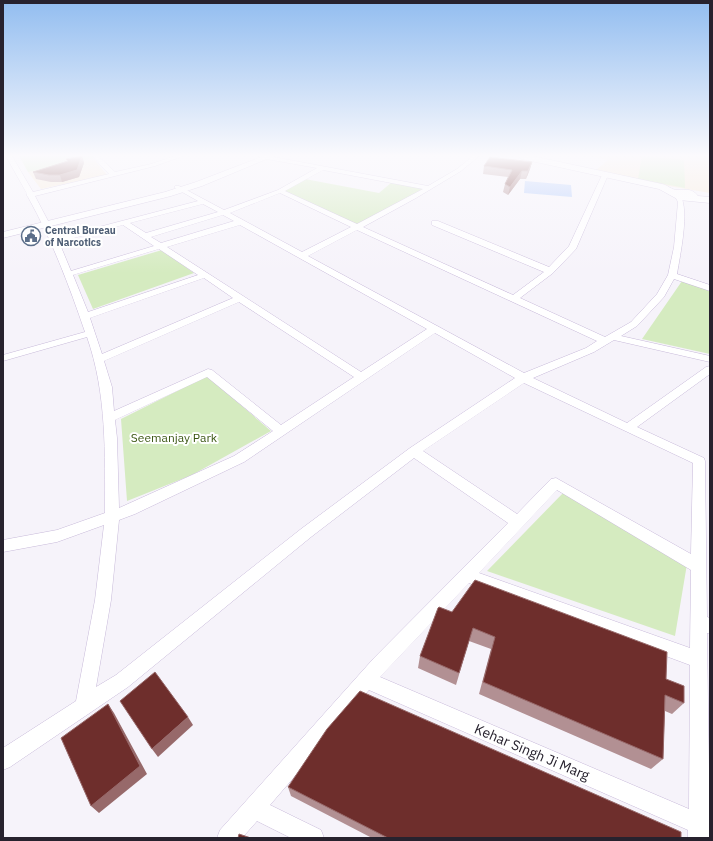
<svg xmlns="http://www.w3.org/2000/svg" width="713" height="841" font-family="'IBM Plex Sans',sans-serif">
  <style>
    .education { fill: #f7e9d5 }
    .green { fill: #d5ebc0 }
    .water { fill: #b2cafb }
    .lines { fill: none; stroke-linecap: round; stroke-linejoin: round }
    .minor-casing { stroke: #c8bada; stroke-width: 1 }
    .secondary-casing { stroke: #c8bada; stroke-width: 1 }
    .minor { fill: #fff; fill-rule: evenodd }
    .secondary { fill: #fff; fill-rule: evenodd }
    .wall { fill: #b29093 }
    .shaded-wall { fill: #97696a }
    .building { fill: #6e2e2c; stroke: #97696a }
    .labels { text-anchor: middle; stroke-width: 4; stroke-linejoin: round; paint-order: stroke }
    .far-service-label { font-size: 10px; font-weight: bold; fill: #4e5e75; stroke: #fff; text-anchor: start }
    .park-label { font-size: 12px; fill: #3b5613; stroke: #fff }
    .near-street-label { font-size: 14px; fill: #27222e; stroke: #fff }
  </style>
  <rect width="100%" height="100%" fill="#f6f3fa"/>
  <path class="education" d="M589,156h121v37l-83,-14 -32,-8 13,-11z
    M93,158l14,17 -66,14 -13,-17z"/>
  <path class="green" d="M19,156h72l2,2 -65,14z
    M642,156l42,4 1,28 -47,-9z
    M305,179l74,14 13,-11 33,6 -67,37 -75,-34z
    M162,250l32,23 -101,36 -15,-34z
    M682,281l28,10v63l-68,-15z
    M207,376l64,55 -79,44 -65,26 -6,-82z
    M564,492l123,72 -12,72 -188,-65z"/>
  <path class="water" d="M525,181l46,4 1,12 -48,-4z"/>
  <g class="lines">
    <g class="minor-casing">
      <path id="minor" d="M6,156h6l21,36 76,-18 -17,-18h6l17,16 36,-8 24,-8h8l-28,10 -120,30 22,42 141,-37 -23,-13v-2h4l45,24 54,-20 39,-22 -56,-10 -3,-2h10l160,30 29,-17 16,-13h6l-18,15 -45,27 -53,29 150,68 31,-23 -112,-47v-4h6l111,46 20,-21 33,-71 5,-1 1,1 -32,74 -23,24 -33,25 85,39 26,-15 26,-28 11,-19 6,-28 4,-45 -3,-6 5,-1c10,15 0,60 -3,79l33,11v6l-36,-12 -10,18 -27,29 -16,10 89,20v6l-96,-22 -20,12 -61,26 94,45 79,-56 4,-1v8l-73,53 67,31 1,3 2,156 3,1v16l-3,-1 3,205h-22v-8l-319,-140 -99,115 51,25 3,8h-33l-34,-17 -15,17h-25l3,-8 154,-172 134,-135 -94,-65 -103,79 -183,150 -118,80 -7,3v-22l73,-47 19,-101 9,-75 -47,17 -54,10v-12l54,-10 48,-17c0,-59 2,-119 -18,-176l-84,24v-6l82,-23c-16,-47 -33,-92 -57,-135l-2,-2 1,-1zM323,170l100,19 -66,35 -72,-33zM280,193l71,34 -49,25 -72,-39zM203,204l15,8 -72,21 -16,-10zM223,215l11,6 -73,22 -10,-6zM123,225l31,21 -83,25 -12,-29zM240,225l187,104 -66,43 -194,-125zM357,230l240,111 -11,7 -62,25 -216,-117zM159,249l39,26 -110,37 -15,-37zM204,278l29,20 -131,56 -12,-36zM239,302l115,75 -73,48 -69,-55 -4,-1 -94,42 -2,-24 -8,-26zM435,333l80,45 -105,70 -109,81 -185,146 -20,12 15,-87 8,-80 16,-6 109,-52zM207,377l66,54 -39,25 -115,52 -2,-70 -2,-18zM524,383l169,80 -2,91 -135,-76 -5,1 -34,35 -94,-63zM557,490l134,80 -1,78 -211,-75zM469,583l221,82 -1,144 -309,-132z"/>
    </g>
    <g class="secondary-casing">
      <path id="secondary" d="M264,156h10l-72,30 -31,10 -168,42v-6l162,-40 31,-10z
        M518,156h14l130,28c5,1 10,6 15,6 9,0 15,-2 21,6l12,1v6l-31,-3 -20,-11 -137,-30z"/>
    </g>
    <use href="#minor" class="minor"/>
    <use href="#secondary" class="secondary"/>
  </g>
  <path class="wall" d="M82,156l2,7 -5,14 -17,5h-11l-15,-3 -3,-7 34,-11 -1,-2z
    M532,162l-2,7 -4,10h-6l-12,16 -5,-3 2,-8 3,-7 -25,-3 1,-8z
    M452,612l214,67 18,24 -12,11 -7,-3 -2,48 -12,10 -172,-75 12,-45 -22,-8 -13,44 -38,-17 2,-12z
    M288,787l393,51h-309l-81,-42z"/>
  <path class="shaded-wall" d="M82,156l2,7 -5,14 -17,5 -2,-7z
    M532,162l-2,7 -4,10 2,-8z
    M522,171l-2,8 -12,16 2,-8z
    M108,704l6,9 33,61 -48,39 -8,-7z
    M188,717l5,8 -35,32 -6,-8z"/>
  <path class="building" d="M82,156l-5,14 -17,5h-11l-16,-3 35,-11 -2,-2z
    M490,157l42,5 -4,9h-6l-12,16 -5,-3 7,-14 -28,-4z
    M475,580l192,72 -1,27 18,7v17l-19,-8 -2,64 -180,-77 12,-45 -22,-9 -14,45 -39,-17 18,-48 1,-1 13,5z
    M155,672l33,45 -36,32 -32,-48z
    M360,691l321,141v6h-293l-100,-51 39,-58z
    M108,704l32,62 -49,40 -30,-68z
    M239,834l12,4h-13z"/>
  <linearGradient id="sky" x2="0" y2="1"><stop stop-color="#92bdf0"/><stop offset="0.57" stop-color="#fbfafd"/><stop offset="1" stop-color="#fbfafd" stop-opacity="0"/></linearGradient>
  <rect width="713" height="273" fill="url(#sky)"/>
  <defs>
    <g id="civic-ring" transform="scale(1)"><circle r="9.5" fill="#fff" stroke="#5c6f8a" stroke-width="1.5"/><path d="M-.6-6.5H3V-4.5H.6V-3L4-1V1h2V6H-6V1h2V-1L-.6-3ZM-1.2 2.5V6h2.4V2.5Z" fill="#5c6f8a"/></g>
  </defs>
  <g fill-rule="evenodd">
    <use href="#civic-ring" x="31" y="236"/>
  </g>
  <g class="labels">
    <g class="far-service-label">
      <text x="45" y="234">Central Bureau<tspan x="45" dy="12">of Narcotics</tspan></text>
    </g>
    <g class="park-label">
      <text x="174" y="442">Seemanjay Park</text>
    </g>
    <g class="near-street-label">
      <text transform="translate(532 752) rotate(23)" y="5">Kehar Singh Ji Marg</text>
    </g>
  </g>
  <rect width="713" height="841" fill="none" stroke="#27222e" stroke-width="8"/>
</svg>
